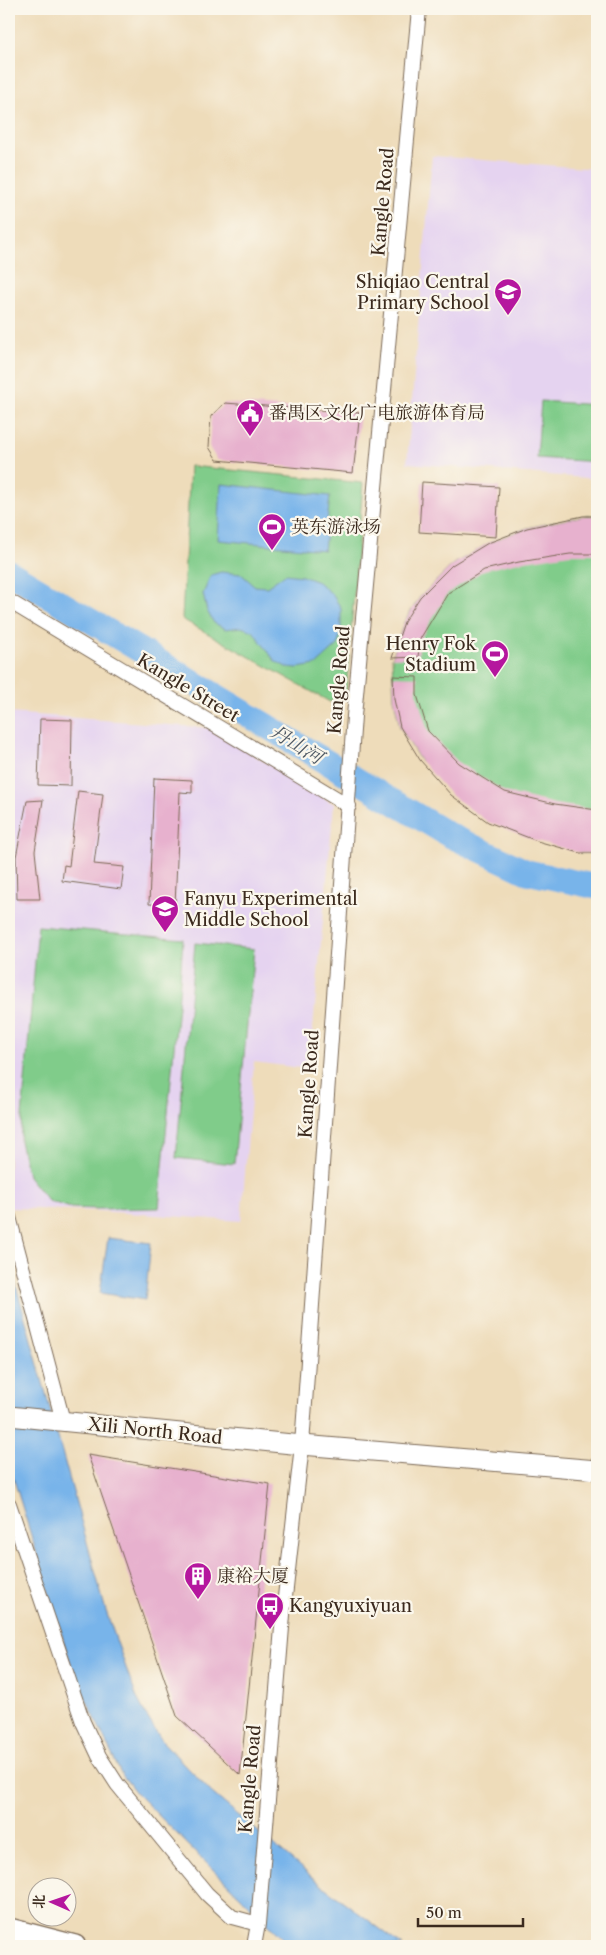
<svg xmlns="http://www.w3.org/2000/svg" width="606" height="1955" font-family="'Libre Caslon Text','Noto Serif SC',serif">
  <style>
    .built { fill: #e5d3f0 }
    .green { fill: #80cc8a; stroke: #5e7b54 }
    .water { fill: #78b4ea; stroke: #5a6f84 }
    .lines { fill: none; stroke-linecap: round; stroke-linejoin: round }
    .river { stroke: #78b4ea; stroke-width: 25 }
    .building { fill: #e7b1ce }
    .street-casing { stroke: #7a6855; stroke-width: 16 }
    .secondary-casing { stroke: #7a6855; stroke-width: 21 }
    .primary-casing { stroke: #7a6855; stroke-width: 24 }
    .street { stroke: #fff; stroke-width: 14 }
    .secondary { stroke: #fff; stroke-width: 19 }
    .primary { stroke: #fff; stroke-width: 21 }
    .labels { text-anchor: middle; stroke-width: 4.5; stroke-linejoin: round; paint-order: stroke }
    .street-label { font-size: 18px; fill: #3b2a1e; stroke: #fbf7ec }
    .poi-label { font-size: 18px; fill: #3b2a1e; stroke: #fbf7ec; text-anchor: start }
    .water-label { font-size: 19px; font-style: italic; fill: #505a65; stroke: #fbf7ec }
  </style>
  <rect width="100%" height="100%" fill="#fbf7ec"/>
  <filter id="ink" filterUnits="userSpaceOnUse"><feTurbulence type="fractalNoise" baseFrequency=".02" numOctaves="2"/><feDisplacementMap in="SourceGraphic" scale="10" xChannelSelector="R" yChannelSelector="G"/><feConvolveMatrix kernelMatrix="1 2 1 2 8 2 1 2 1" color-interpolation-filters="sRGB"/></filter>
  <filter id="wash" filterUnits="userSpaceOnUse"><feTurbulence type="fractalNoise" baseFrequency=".0096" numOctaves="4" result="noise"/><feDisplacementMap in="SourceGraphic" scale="20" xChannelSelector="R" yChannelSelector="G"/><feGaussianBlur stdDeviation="1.12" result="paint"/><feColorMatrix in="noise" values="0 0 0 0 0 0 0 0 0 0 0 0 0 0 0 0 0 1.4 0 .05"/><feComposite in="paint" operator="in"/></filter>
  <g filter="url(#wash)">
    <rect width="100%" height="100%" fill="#eedcba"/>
    <path class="built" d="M432,156l165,13v310l-190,-16z
      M9,713l201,15 124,76 -25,265 -55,-7 -13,159 -144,-10 -88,-3z"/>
    <path class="green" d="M541,401l56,4v57l-60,-4z
      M190,466l173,17 -17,211 -16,8 -148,-83z
      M583,516h14v337h-17l-160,-93 -20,-33 -6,-28 -2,-41 12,-36 16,-25 32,-32 37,-22 38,-15z
      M38,926l145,13 -4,56 -20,213 -61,1 -27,-1 -23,-7 -20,-25 -8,-35z
      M195,943l59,6 -20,215 -58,-6z"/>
    <path class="water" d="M221,484l109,12 -6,54 -106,-10z
      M221,572l20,2 14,12 12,1 18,-13 17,2 16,6 14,12 9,14v20l-3,17 -22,20 -18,3 -12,-1 -11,-6 -22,-30 -12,-4 -15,2 -12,-6 -7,-12 -4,-17 8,-19z
      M108,1238l43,5 -6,57 -45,-7z
      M9,1260l97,351 30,85 10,19 16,26 50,52 112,94 79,59h-113l-153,-152 -17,-22 -47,-101 -64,-207z"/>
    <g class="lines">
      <path class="river" d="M9,572l440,263 78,37 70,15"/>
    </g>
    <g id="blocks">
      <path class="building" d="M225,403l135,10 -7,60 -136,-13 -8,-13 2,-31z
        M422,482l77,5 -3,50 -77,-5z
        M583,516h14v38h-27l-51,8 -35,8 -36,23 -28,46 -2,18 -26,1 12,-36 16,-25 32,-32 36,-22 39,-15z
        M393,676l24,1v18l11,36 31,32 46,29 50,12 42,6v43h-17l-43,-12 -49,-19 -37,-27 -31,-35 -20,-33 -6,-28z
        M40,719l32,1 -1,66 -33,-1z
        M154,778l38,2v13l-12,-1 -5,113 -26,-1z
        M78,791l25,3 -9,70 30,3 -3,22 -59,-8 2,-16 5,1z
        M43,800l-8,51 5,48h-23l-1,-42 11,-56z
        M88,1455l182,29 -30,291 -63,-59z"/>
    </g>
  </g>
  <g filter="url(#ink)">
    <use href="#blocks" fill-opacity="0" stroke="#7a6855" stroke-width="1"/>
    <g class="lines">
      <g class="street-casing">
        <path id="street" d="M9,601l340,205
          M9,1217l54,204
          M9,1504l74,218 16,34 18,28 90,110 25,23 26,7
          M254,1946l4,-22 25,-309 19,-170 52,-729 65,-707"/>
      </g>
      <g class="secondary-casing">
        <path id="secondary" d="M9,1416l293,29 295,25"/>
      </g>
      <g class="primary-casing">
        <path id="primary" d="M9,1929l66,17"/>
      </g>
      <use href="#street" class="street"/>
      <use href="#secondary" class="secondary"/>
      <use href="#primary" class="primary"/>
    </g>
  </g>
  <defs>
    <g id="school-pin" transform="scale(1.4375)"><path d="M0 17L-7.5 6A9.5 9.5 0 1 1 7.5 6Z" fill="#b5179e" stroke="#fbf7ec"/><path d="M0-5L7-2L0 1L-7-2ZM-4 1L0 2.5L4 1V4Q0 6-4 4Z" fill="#fff"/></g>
    <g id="civic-pin" transform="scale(1.4375)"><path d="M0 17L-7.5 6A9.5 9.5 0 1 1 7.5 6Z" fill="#b5179e" stroke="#fbf7ec"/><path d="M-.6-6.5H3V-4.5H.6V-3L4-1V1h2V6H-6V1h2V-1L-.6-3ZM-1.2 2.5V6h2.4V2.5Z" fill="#fff"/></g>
    <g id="stadium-pin" transform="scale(1.4375)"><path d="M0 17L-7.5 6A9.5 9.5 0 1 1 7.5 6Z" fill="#b5179e" stroke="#fbf7ec"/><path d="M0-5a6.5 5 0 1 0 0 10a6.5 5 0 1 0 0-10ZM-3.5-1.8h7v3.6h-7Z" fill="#fff"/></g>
    <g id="building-pin" transform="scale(1.4375)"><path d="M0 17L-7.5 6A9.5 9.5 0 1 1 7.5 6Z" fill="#b5179e" stroke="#fbf7ec"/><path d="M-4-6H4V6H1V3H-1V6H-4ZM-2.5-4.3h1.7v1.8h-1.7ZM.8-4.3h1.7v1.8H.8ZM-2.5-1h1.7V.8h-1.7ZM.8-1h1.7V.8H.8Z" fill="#fff"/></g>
    <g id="bus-pin" transform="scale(1.4375)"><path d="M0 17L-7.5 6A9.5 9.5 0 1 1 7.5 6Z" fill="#b5179e" stroke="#fbf7ec"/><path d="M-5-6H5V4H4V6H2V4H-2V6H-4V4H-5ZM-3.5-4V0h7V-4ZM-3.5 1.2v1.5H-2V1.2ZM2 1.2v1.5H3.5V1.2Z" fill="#fff"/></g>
  </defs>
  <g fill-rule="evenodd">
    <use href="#school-pin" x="508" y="292"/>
    <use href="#civic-pin" x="250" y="413"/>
    <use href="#stadium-pin" x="272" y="527"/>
    <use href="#stadium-pin" x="495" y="654"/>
    <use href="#school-pin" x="165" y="909"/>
    <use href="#building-pin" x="198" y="1576"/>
    <use href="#bus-pin" x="270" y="1606"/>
  </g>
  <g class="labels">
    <g class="street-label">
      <text transform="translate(383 202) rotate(-85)" y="6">Kangle Road</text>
      <text transform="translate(339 680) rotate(-85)" y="6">Kangle Road</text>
      <text transform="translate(188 688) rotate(31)" y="6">Kangle Street</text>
      <text transform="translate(309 1084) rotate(-86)" y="6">Kangle Road</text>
      <text transform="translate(155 1431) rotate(6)" y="6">Xili North Road</text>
      <text transform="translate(250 1779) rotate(-85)" y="6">Kangle Road</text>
    </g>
    <g class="poi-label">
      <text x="489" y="288" text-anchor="end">Shiqiao Central<tspan x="489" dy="21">Primary School</tspan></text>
      <text x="269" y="419">番禺区文化广电旅游体育局</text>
      <text x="291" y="533">英东游泳场</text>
      <text x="476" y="650" text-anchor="end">Henry Fok<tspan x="476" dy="21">Stadium</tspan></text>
      <text x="184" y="905">Fanyu Experimental<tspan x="184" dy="21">Middle School</tspan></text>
      <text x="217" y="1582">康裕大厦</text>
      <text x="289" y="1612">Kangyuxiyuan</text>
    </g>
    <g class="water-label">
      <text transform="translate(297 744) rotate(31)" y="7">丹山河</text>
    </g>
  </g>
  <rect width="606" height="1955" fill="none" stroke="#fbf7ec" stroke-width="30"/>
  <g transform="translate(52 1902) rotate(272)"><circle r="24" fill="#fbf7ec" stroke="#aea59a"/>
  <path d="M0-4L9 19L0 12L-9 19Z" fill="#b5179e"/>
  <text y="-8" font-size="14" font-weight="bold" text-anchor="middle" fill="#3b2a1e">北</text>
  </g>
  <path d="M418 1918v8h105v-8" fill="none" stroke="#3b2a1e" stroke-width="2.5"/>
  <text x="426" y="1918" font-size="15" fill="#3b2a1e" stroke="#fbf7ec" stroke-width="4" paint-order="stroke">50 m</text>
</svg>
